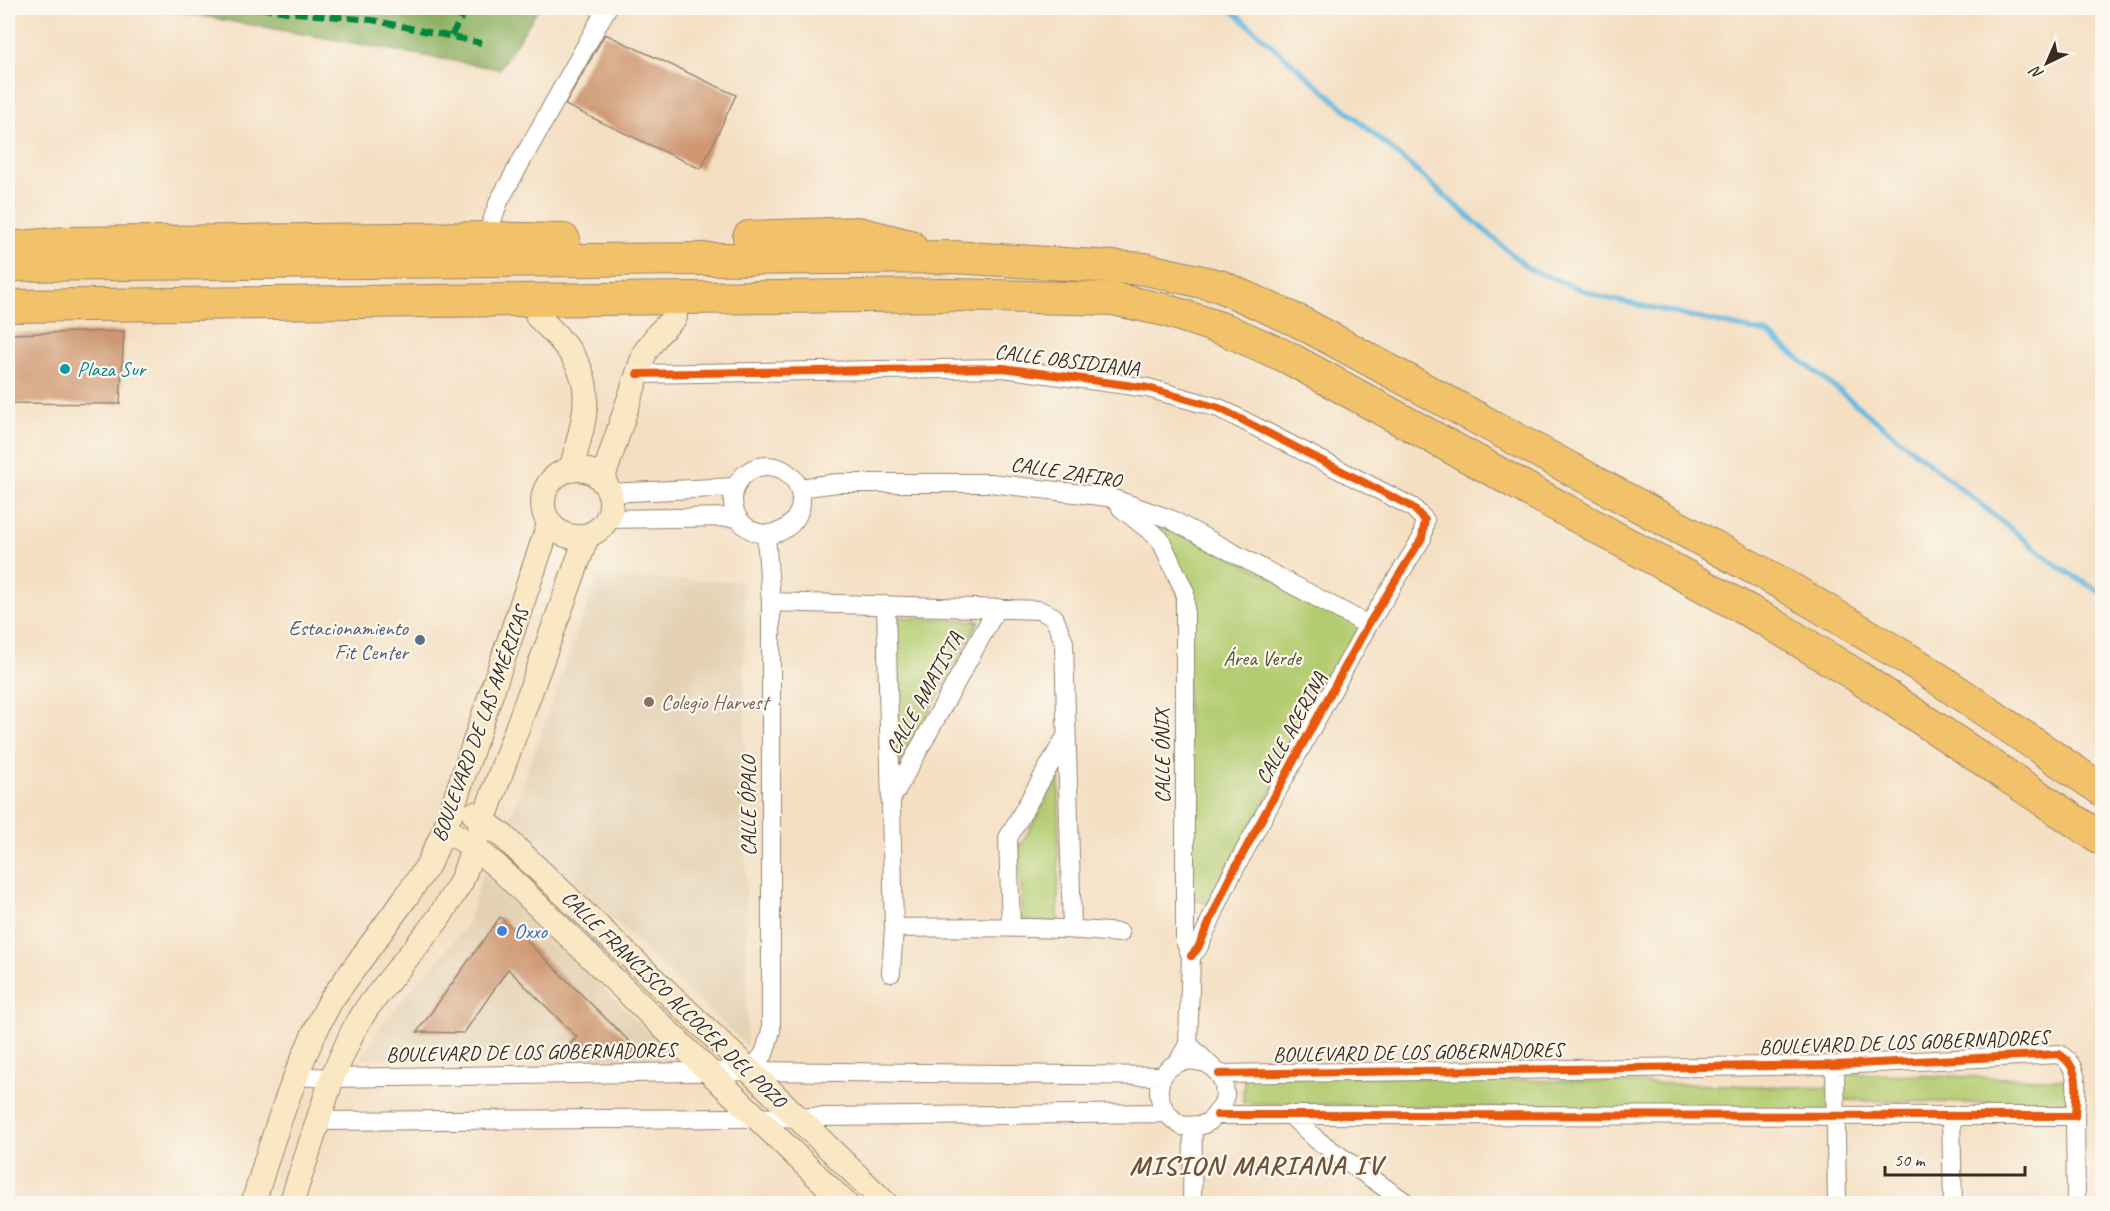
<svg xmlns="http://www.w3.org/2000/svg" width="2110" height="1211" font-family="Caveat,sans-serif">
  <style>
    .built { fill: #e4d1b4 }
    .green { fill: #b4cc71; stroke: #787b48; stroke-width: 1.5 }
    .forest { fill: #8fb063; stroke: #656d40; stroke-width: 1.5 }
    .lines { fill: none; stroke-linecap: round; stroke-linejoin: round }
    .stream { stroke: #62b8de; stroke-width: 5 }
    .building { fill: #ce9771 }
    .street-casing { stroke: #988470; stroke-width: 20 }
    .secondary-casing { stroke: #988470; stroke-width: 26 }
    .highway-casing { stroke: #988470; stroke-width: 34 }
    .street { stroke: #fff; stroke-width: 18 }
    .secondary { stroke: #fae7c3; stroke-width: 24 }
    .highway { stroke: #f2c26a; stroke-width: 32 }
    .quiet { stroke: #00873e; stroke-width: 6; stroke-dasharray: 12 6; stroke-linecap: butt }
    .cycleway-casing { stroke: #fbf7ec; stroke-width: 11 }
    .cycleway { stroke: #e8590c; stroke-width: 8 }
    .culture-dot { fill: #0f9aa8; stroke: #fbf7ec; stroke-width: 2 }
    .service-dot { fill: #5c6f8a; stroke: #fbf7ec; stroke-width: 2 }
    .education-dot { fill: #8d6e63; stroke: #fbf7ec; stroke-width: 2 }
    .shop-dot { fill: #3f7fe0; stroke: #fbf7ec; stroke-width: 2 }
    .labels { text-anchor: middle; stroke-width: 4.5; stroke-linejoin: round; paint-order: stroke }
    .street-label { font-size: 21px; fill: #3b2a1e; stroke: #fbf7ec }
    .culture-label { font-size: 21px; fill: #0d838f; stroke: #fbf7ec; text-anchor: start }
    .service-label { font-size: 21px; fill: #4e5e75; stroke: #fbf7ec; text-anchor: end }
    .park-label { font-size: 21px; fill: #595233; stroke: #fbf7ec }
    .education-label { font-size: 21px; fill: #785e54; stroke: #fbf7ec; text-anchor: start }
    .shop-label { font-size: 21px; fill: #366cbe; stroke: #fbf7ec; text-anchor: start }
    .district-label { font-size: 27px; font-weight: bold; letter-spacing: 1.5px; fill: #6e503b; stroke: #fbf7ec }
  </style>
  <rect width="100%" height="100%" fill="#fbf7ec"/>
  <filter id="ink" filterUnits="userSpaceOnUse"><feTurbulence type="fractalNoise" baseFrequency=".0167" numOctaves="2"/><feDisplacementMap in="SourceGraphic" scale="12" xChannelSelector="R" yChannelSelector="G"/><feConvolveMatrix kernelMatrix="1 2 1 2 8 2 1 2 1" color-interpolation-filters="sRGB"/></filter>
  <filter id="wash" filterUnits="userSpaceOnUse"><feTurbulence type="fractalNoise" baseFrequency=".008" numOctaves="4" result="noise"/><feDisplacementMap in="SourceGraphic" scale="24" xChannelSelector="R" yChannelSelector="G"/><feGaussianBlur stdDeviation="1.35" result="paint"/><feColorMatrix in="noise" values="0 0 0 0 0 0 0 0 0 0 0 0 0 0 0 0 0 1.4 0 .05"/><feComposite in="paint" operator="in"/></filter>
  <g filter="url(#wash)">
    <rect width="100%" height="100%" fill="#f4dfc3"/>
    <path class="built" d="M597,577l147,5 3,464 -238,-225z
      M483,872l182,176 -1,9 -303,2 16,-27 22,-29 32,-34 36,-44z"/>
    <path class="green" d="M1148,518l38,15 179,93 -158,278 -12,-4 -5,-11 -4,-274z
      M897,617l82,4 -84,154z
      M1059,778l-1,145 -36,-3 -3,-72z
      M1244,1073l589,15v27l-590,-12z
      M1838,1073l240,7 -2,25 -237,-5z"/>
    <path class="forest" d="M157,8h382l-40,61z"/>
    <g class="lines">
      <path class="stream" d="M1229,8l300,261 72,28 166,36 293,235 42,25"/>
    </g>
    <g id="blocks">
      <path class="building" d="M605,34l131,61 -35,74 -136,-64z
        M124,331l-4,73 -112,-1v-69z
        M500,917l30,27 107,105 -72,1 12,-13 -69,-68 -44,64 -47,-1z"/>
    </g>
  </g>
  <g filter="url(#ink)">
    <use href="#blocks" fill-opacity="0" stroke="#988470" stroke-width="1.5"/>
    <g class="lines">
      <g class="street-casing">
        <path id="street" d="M486,238l13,-37 108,-193
          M637,374l366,-6 145,20 71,20 193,99 13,13 -3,18 -54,87 -140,256 -30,67 -7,8
          M733 500a34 34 0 1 1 68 0a34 34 0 1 1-68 0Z
          M799,488l39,-5h152l118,14 62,22 198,106
          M609,493l126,-6
          M1121,508l39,31 25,53v349l6,15 -3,88 -10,18
          M607,519l130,-2
          M771,602l268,8 15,7 10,25 8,286
          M886,605l8,323 -3,45
          M892,798l105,-190
          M1011,927l-3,-89 57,-100
          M894,928c75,-1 150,-2 226,5
          M1188,1044l31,30 5,10 1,11 -2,10 -13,16 -8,4 -20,1c-42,-25 -22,-77 23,-63
          M1835,1065l2,139
          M750,1071l14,-17 7,-23v-429l-5,-67
          M295,1076l37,2 418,-7 413,5
          M1289,1114l28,26 91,64
          M1217,1115l858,1c1,-24 7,-48 -16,-62l-224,11 -616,9
          M1951,1116l2,88
          M2075,1116l1,88
          M317,1121l419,-3 429,-5
          M1192,1204l1,-78"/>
      </g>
      <g class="secondary-casing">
        <path id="secondary" d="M538,317c61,57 53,78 33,153
          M543 503a34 34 0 1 1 68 0a34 34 0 1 1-68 0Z
          M602,481l43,-129 13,-18 17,-17
          M474,814l28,21 248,236 136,133
          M445,829l30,19 24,20 347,336
          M253,1204c21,-71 43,-139 78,-204l75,-103 22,-32 17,-36 104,-305
          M291,1204l41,-126 21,-47 14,-23 71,-89 23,-37 126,-346"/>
      </g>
      <g class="highway-casing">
        <path id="highway" d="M749,237l109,-4 52,13
          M20,247l47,-4 419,-5 78,2
          M8,265l944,-8 193,12 75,17 80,36 481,261 140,84 181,123
          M8,306l942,-11 163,4 52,11 61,20 61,27 482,265 88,54 245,163"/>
      </g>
      <use href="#street" class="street"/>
      <use href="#secondary" class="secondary"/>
      <use href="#highway" class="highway"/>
      <path class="quiet" d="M259,8l35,5 78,7 109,23
        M451,36l16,-28"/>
      <g class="cycleway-casing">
        <path id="cycleway" d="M637,374l366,-6 145,20 71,20 193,99 13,13 -3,18 -54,87 -140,256 -30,67 -7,8
          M1217,1115l858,1c1,-24 7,-48 -16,-62l-224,11 -616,9"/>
      </g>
      <use href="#cycleway" class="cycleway"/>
    </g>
  </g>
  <circle class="culture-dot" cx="65" cy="369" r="6"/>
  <circle class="service-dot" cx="420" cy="640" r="6"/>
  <circle class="education-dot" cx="649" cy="702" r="6"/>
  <circle class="shop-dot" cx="502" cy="931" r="6"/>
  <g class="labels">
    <g class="street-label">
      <text transform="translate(1067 360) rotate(7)" y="7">CALLE OBSIDIANA</text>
      <text transform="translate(1066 472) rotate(9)" y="7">CALLE ZAFIRO</text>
      <text transform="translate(924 693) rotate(-61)" y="7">CALLE AMATISTA</text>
      <text transform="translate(480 724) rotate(-70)" y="7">BOULEVARD DE LAS AMÉRICAS</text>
      <text transform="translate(1291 728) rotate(-61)" y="7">CALLE ACERINA</text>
      <text transform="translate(1162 756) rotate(-90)" y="7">CALLE ÓNIX</text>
      <text transform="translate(748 806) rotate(-90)" y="7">CALLE ÓPALO</text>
      <text transform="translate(674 999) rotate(44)" y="7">CALLE FRANCISCO ALCOCER DEL POZO</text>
      <text transform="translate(1904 1042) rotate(-2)" y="7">BOULEVARD DE LOS GOBERNADORES</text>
      <text transform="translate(531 1052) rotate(-1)" y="7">BOULEVARD DE LOS GOBERNADORES</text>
      <text transform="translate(1418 1052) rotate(-1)" y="7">BOULEVARD DE LOS GOBERNADORES</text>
    </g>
    <g class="culture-label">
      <text x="77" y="376">Plaza Sur</text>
    </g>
    <g class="service-label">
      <text x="408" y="635">Estacionamiento<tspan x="408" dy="24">Fit Center</tspan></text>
    </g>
    <g class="park-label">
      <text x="1262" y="665">Área Verde</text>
    </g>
    <g class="education-label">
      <text x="661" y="709">Colegio Harvest</text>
    </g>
    <g class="shop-label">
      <text x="514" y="938">Oxxo</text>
    </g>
    <g class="district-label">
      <text x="1256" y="1174">MISION MARIANA IV</text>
    </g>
  </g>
  <rect width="2110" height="1211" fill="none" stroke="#fbf7ec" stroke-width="30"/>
  <g transform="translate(2047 63) rotate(224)" stroke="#fbf7ec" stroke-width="4.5" paint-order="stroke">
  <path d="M0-4.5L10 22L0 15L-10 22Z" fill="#3b2a1e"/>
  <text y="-9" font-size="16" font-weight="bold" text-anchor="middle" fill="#3b2a1e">N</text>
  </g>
  <path d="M1885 1166v9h140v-9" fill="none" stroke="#3b2a1e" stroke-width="3"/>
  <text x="1894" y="1166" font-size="18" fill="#3b2a1e" stroke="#fbf7ec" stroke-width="4.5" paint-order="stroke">50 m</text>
</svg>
